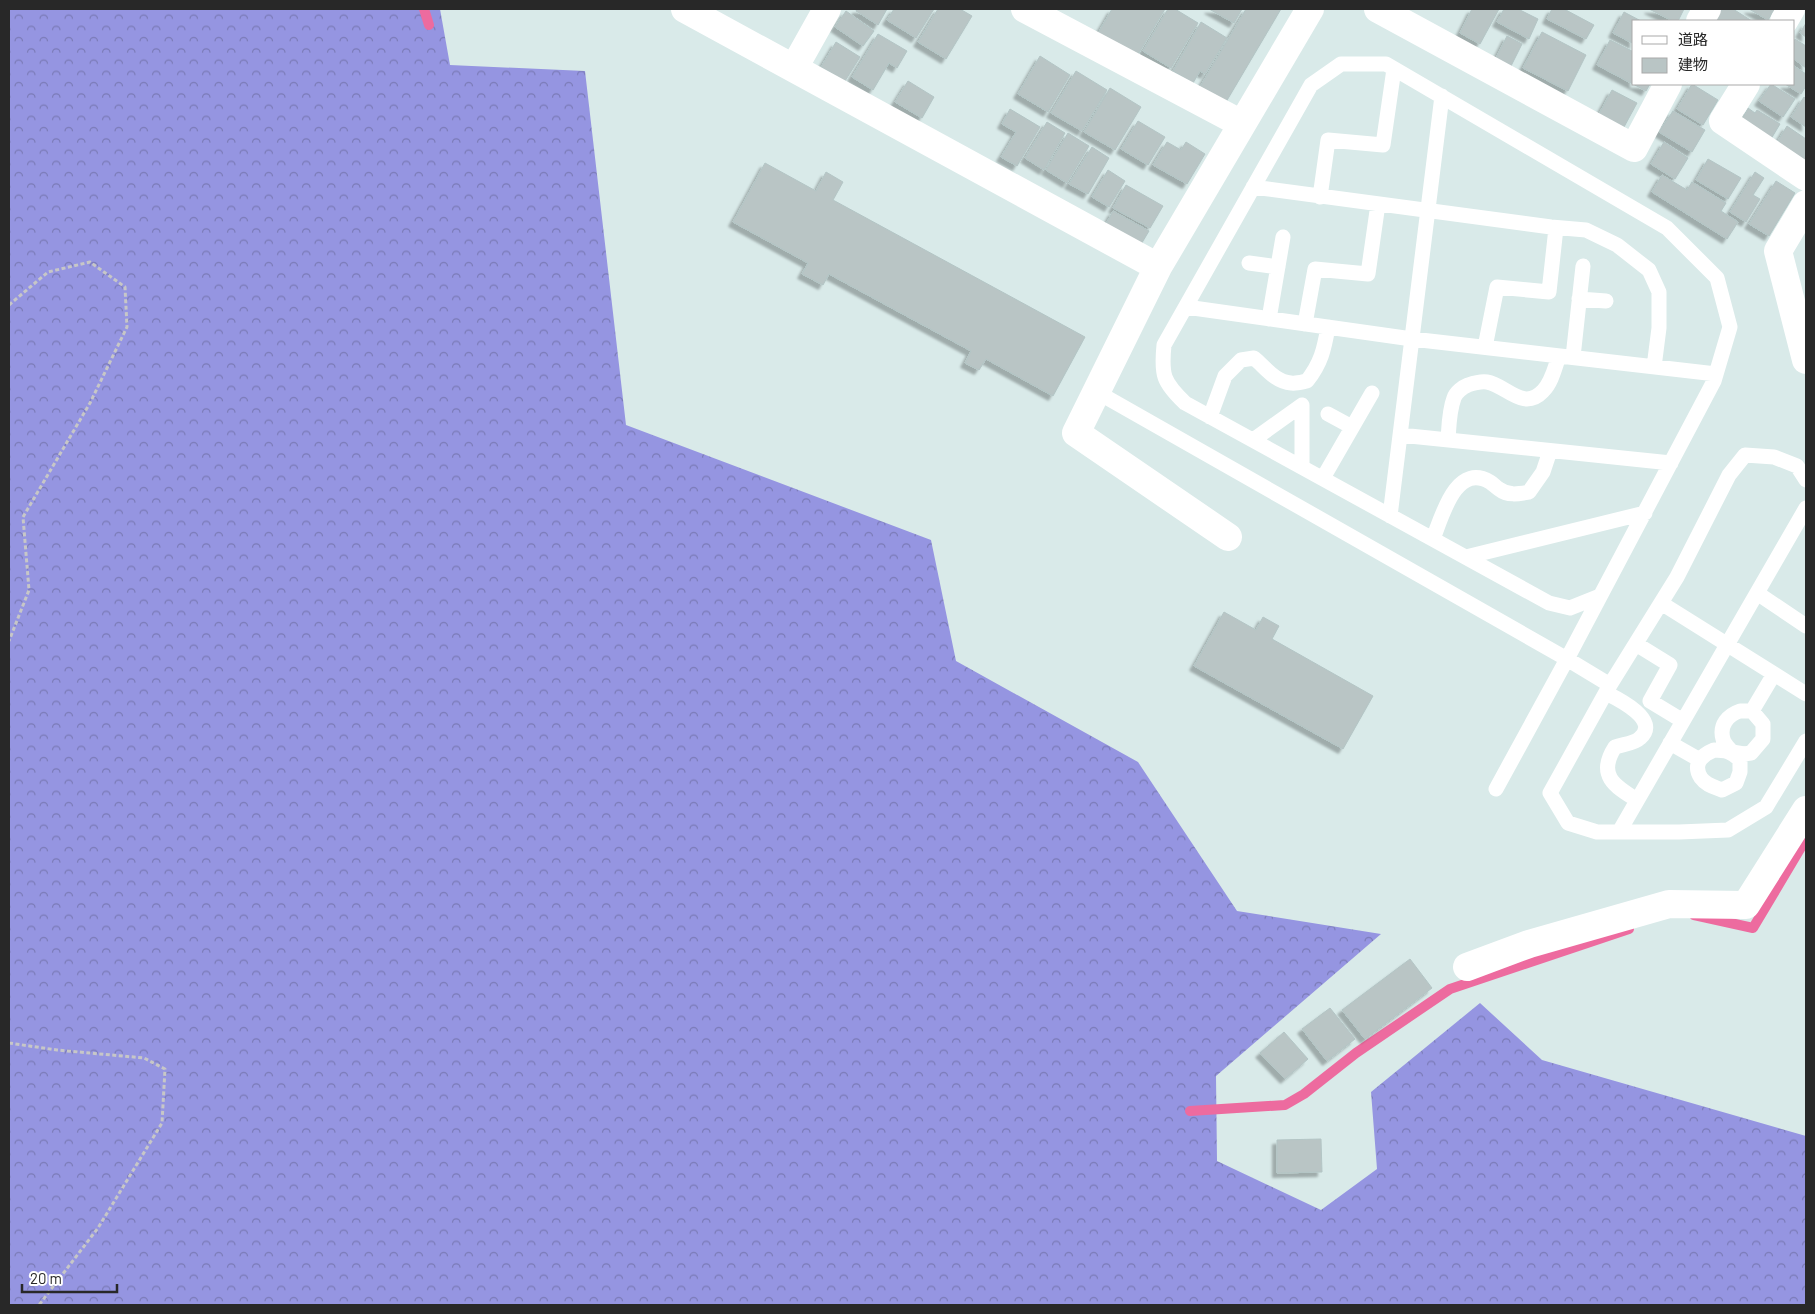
<svg xmlns="http://www.w3.org/2000/svg" width="1815" height="1314" font-family="Barlow,'Noto Sans JP',sans-serif">
  <style>
    .forest { fill: url(#forest-crowns) }
    .lines { fill: none; stroke-linecap: round; stroke-linejoin: round }
    .stream { stroke: #ed6b9f; stroke-width: 10 }
    .building { fill: #b9c5c5; stroke: #b3c5c5; filter: url(#shadow) }
    .path { stroke: #c7c7c7; stroke-width: 3; stroke-dasharray: 4 2.5; stroke-linecap: butt }
    .service { stroke: #fff; stroke-width: 15 }
    .minor { stroke: #fff; stroke-width: 28 }
  </style>
  <defs>
    <pattern id="forest-crowns" width="20" height="18" patternUnits="userSpaceOnUse" patternTransform="scale(1.25)"><rect width="20" height="18" fill="#9595e1"/><path d="M2 6a3 3 0 1 1 6 0M12 15a3 3 0 1 1 6 0" fill="none" stroke="#7a7ab6"/></pattern>
    <filter id="shadow"><feDropShadow dx="-4.5" dy="4.5" stdDeviation="1" flood-color="#0004"/></filter>
  </defs>
  <rect width="100%" height="100%" fill="#d9eae9"/>
  <path class="forest" d="M9,9h431l10,56 135,6 41,354 305,115 25,121 182,101 99,149 144,23 -165,142 1,85 104,49 56,-41 -6,-77 109,-89 62,57 264,76v169h-1797z"/>
  <g class="lines">
    <path class="stream" d="M424,9l5,16
      M1694,915l59,13 53,-89
      M1190,1111l95,-6 19,-11 52,-41 94,-64 179,-60"/>
  </g>
  <path class="building" d="M857,9h30l-9,16 -22,-14z
    M894,9h40l-18,29 -29,-18z
    M938,9h22l12,7 -26,43 -28,-17z
    M1112,9h53l-29,49 -39,-23z
    M1168,9h7l23,14 -27,45 -28,-17z
    M1209,9h33l-8,14z
    M1246,9h35l-55,93 -26,-15z
    M1472,9h27l-19,35 -20,-11z
    M1504,9h14l20,10 -9,20 -32,-17z
    M1552,9h12l30,16 -8,14 -39,-20z
    M1649,9h35l-6,12h-5z
    M1722,9h11l19,12h-38z
    M1749,9h26l-7,11z
    M846,11l28,20 -11,15 -28,-19z
    M1624,12l17,9h-7v23l-21,-11z
    M1201,22l26,16 -22,36 -5,-3 -7,12 -20,-12z
    M1806,23v14l-6,-4z
    M1542,32l44,23 -18,36 -45,-23z
    M878,34l29,17 -10,17 -8,-5 -16,27 -21,-13z
    M1507,36l15,8 -11,22 -15,-8z
    M1795,39l11,7v22l-12,-9v-17z
    M1610,40l24,12v32h16l-4,7 -49,-26z
    M836,42l24,15 -15,24 -24,-14z
    M1040,56l30,19 -22,37 -30,-18z
    M1794,66l12,8v12l-5,8 -16,-10h9z
    M1076,71l31,19 -25,41 -31,-18z
    M908,81l26,16 -12,21 -27,-16z
    M1692,84l26,16 -15,25 -26,-16z
    M1771,84l24,15 -12,18 -24,-16z
    M1110,88l31,19 -26,43 -31,-18z
    M1612,90l25,13 -13,24 -25,-13z
    M1804,97l2,2v28l-15,-10z
    M1748,108l7,5 2,-3 23,14 -12,20 -27,-23z
    M1010,109l30,18 -23,39 -16,-9 15,-25 -14,-8z
    M1673,111l32,19 -13,22 -33,-20z
    M1138,121l27,16 -17,28 -27,-16z
    M1047,122l18,11 -21,37 -19,-12z
    M1787,126l19,13v25l-33,-15z
    M1068,133l21,13 -22,37 -21,-13z
    M1167,142l14,8 5,-8 19,12 -18,30 -34,-19z
    M1664,142l24,16 -13,21 -24,-15z
    M1092,147l17,11 -21,36 -19,-10z
    M1708,159l33,19 -13,21 -32,-19z
    M765,163l51,28 10,-19 17,10 -10,18 252,137 -32,59 -67,-37 -7,11 -14,-7 6,-12 -142,-77 -6,11 -21,-11 6,-11 -75,-41z
    M1108,170l17,11 -16,26 -17,-10z
    M1755,172l9,6 -11,17 7,4 -14,23 -16,-10z
    M1662,175l25,15 5,-8 34,21 -5,8 17,11 -11,17 -75,-47z
    M1776,181l19,12 -26,43 -20,-12z
    M1126,185l37,21 -13,22 -37,-20z
    M1113,211l36,20 -9,15 -35,-20z
    M1224,612l32,18 7,-13 16,9 -7,13 101,57 -30,53 -149,-83z
    M1410,959l22,29 -67,51 -23,-29z
    M1330,1008l25,31 -28,22 -25,-32z
    M1284,1032l24,27 -23,20 -25,-26z
    M1321,1139l1,33 -45,1v-33z"/>
  <g class="lines">
    <path class="path" d="M9,305l39,-33 42,-10 35,25 2,40 -37,76 -67,114 6,73 -20,51
      M9,1043l48,7 87,8 21,11 -3,54 -64,105 -59,77"/>
    <path class="service" d="M1253,187l298,40 35,3 31,15 32,25 10,22v36l-5,39
      M1320,197l8,-57 55,5 11,-76
      M1249,263l29,4
      M1579,299l27,2
      M1186,307l226,32 304,35
      M1269,319l14,-82
      M1305,324l10,-55 53,5 10,-70
      M1485,347l12,-60 52,5 7,-64
      M1573,357l10,-91
      M1097,392l470,267 -71,130
      M1328,414l24,13
      M1210,417l15,-41 16,-16 13,-2c11,9 21,24 37,25 4,1 11,-1 16,-2 14,-18 17,-31 21,-54
      M1400,435l271,28
      M1253,440l49,-35v62
      M1448,440c1,-14 1,-29 6,-42 2,-6 9,-11 14,-13 6,-2 12,-4 19,-3 19,3 36,30 56,9 9,-9 12,-24 16,-35
      M1323,478l49,-85
      M1806,480l-9,-14 -23,-9 -29,-2 -16,20 -52,102 -67,108 -60,108 18,30 29,9h82l49,-2 38,-23 40,-66
      M1390,516l52,-420
      M1433,539c9,-23 23,-77 57,-57 3,2 6,5 9,7 9,7 19,5 30,3l14,-20 7,-21
      M1466,557l179,-44
      M1757,593l49,33
      M1600,596l-30,12 -21,-5 -364,-200c-22,-21 -24,-28 -21,-58l147,-260 30,-21h45l281,164 50,50 13,49 -16,54 -147,278 43,26
      M1661,603l145,91
      M1636,644l34,21 -20,36 33,20
      M1606,693c12,6 55,27 34,45 -6,6 -17,6 -25,9 -18,28 -1,39 22,53
      M1740,711h12l11,13v15l-12,14 -7,1 -12,-2c-3,-4 -8,-8 -9,-13 -4,-14 5,-24 17,-28z
      M1752,711l22,-37
      M1670,743l30,17
      M1714,750c12,0 18,2 26,10v12l-4,11 -14,7c-7,-3 -16,-5 -21,-12 -9,-14 1,-23 13,-28z
      M1619,832l187,-324"/>
    <path class="minor" d="M685,9l473,258
      M1025,9l217,115
      M1378,9l256,139 34,-64
      M1700,21l7,-12
      M1784,21l7,-12
      M794,68l33,-59
      M1746,84l-23,37 83,56
      M1806,204l-28,47 28,109
      M1228,537l-152,-104 82,-166 152,-258
      M1467,967l62,-23 140,-40 77,1 60,-95"/>
  </g>
  <rect width="1815" height="1314" fill="none" stroke="#282828" stroke-width="20"/>
  <rect x="1632" y="20" width="162" height="65" fill="#ffffff" stroke="#a9a9a9"/>
  <rect x="1642" y="36" width="25" height="8" fill="#ffffff" stroke="#a9a9a9"/>
  <text x="1678" y="45" font-size="15" fill="#282828">道路</text>
  <rect x="1642" y="58" width="25" height="15" fill="#b9c5c5" stroke="#a9a9a9"/>
  <text x="1678" y="70" font-size="15" fill="#282828">建物</text>
  <path d="M22 1284v8h95v-8" fill="none" stroke="#282828" stroke-width="2.5"/>
  <text x="30" y="1284" font-size="15" fill="#282828" stroke="#ffffff" stroke-width="4" paint-order="stroke">20 m</text>
</svg>
